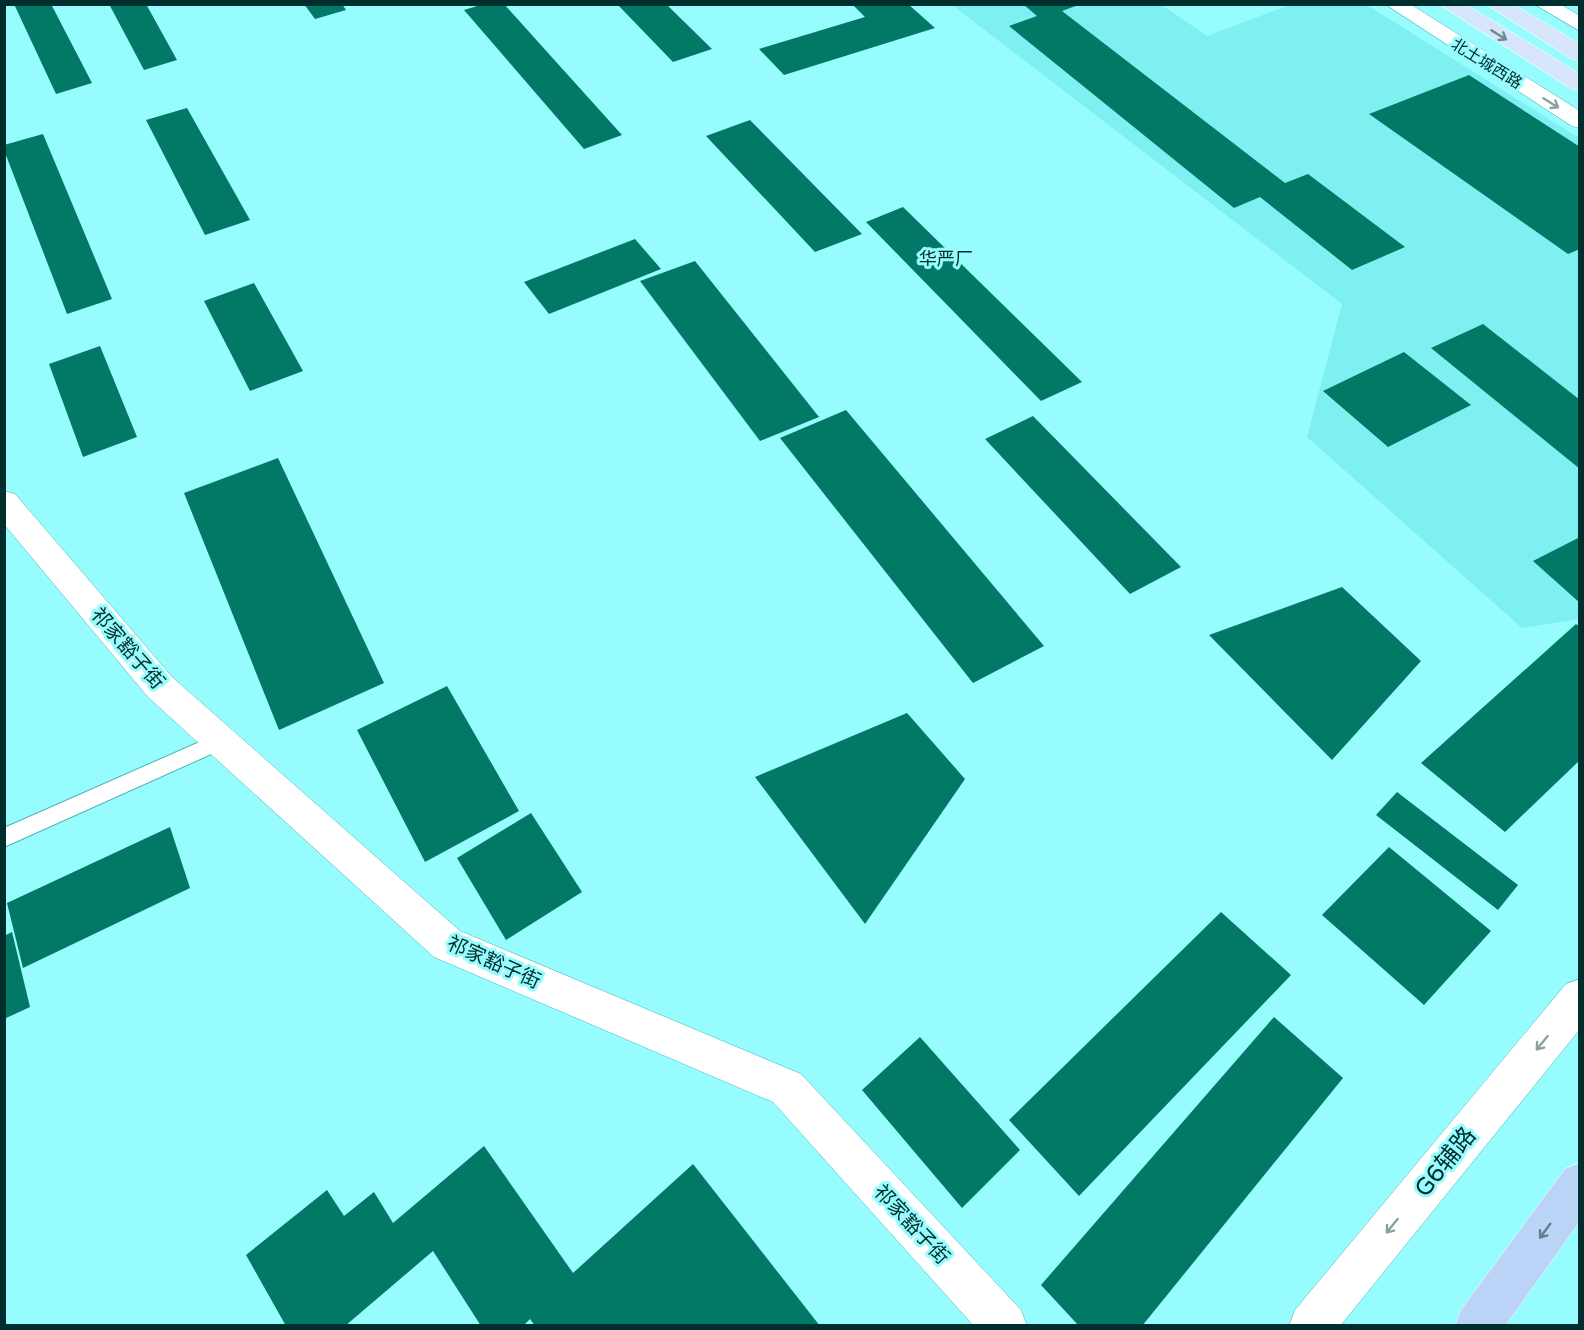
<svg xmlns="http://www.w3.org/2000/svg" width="1584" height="1330" viewBox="0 0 1584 1330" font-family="'Varela Round','Noto Sans SC',sans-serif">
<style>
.built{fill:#7ef0f1}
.building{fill:#027866}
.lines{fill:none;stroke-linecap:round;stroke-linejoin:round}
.lane-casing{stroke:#4cb3b5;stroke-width:2}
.street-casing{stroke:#4cb3b5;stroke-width:1}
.secondary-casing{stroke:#4cb3b5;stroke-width:1}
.primary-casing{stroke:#fff;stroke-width:1}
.highway-casing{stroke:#fff;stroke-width:1}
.lane{fill:#fff;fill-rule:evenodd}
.street{fill:#fff;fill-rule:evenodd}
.secondary{fill:#fff;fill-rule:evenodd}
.primary{fill:#d6e5fa;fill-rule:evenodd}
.highway{fill:#bad3f7;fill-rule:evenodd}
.oneway{stroke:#6b8994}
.oneway2{stroke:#8ca0a1}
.oneway3{stroke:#5d8092}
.labels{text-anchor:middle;stroke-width:6;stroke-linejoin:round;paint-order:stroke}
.far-street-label{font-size:16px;fill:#002d2e;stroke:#97fcfd}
.far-neighbourhood-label{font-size:18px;fill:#002d2e;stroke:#97fcfd}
.street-label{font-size:20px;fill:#002d2e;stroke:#97fcfd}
.near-street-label{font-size:24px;fill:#002d2e;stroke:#97fcfd}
</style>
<rect width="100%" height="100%" fill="#97fcfd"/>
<!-- built -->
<path class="built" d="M952 5H1162L1207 36 1289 5H1367L1579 138V619L1522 628 1307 437 1342 304Z"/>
<!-- building -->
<path class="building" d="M14 4H51L92 83 56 94Z
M109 4H146L177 60 144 70Z
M304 4H342L346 10 315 19Z
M484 4H504L622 135 584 149 464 10Z
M617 4H666L712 49 673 62Z
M852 4H908L935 28 784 75 759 49 865 17Z
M1023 4H1081L1062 11 1285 183 1308 174 1405 247 1352 270 1260 197 1234 208 1009 26 1037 16Z
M1469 75 1580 147V249L1568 254 1369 114Z
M187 108 250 220 205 235 146 120Z
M750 120 862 234 815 252 706 136Z
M43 134 112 299 67 314 4 150V145Z
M903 207 1082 382 1041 401 866 222Z
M635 239 661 269 549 314 524 282Z
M695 261 819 417 760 441 640 281Z
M254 283 303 371 250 391 204 301Z
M1483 324 1580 400V469L1431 348Z
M100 346 137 437 83 457 49 364Z
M1404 352 1471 405 1388 447 1323 391Z
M846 410 1044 646 973 683 780 438Z
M1033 416 1181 567 1130 594 985 439Z
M278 458 384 683 279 730 184 493Z
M1580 537V603L1533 561Z
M1342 587 1421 661 1332 760 1209 635Z
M1576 624 1580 627V760L1505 832 1421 763Z
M447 686 519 811 425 862 357 730Z
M907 713 965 779 865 924 755 777Z
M1397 792 1518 885 1498 910 1376 815Z
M531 813 582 892 506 940 457 858Z
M170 827 190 888 23 968 7 903Z
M1389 847 1491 931 1424 1005 1322 915Z
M1221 912 1291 975 1079 1196 1009 1120Z
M12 932 30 1007 4 1019V936Z
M1274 1017 1343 1078 1142 1326H1079L1041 1285Z
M920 1037 1020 1150 962 1208 862 1090Z
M484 1146 573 1273 693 1164 820 1326H535L530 1319 523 1326H481L433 1251 345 1326H286L246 1255 327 1190 344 1216 374 1192 393 1223Z"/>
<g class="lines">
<!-- lane casing -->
<g class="lane-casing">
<path id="lane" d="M220 733 227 735 229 741 227 747 4 847V828Z"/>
</g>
<!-- street casing -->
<g class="street-casing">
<path id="street" d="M4 491 15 494 172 677 460 931 801 1074 1021 1310 1027 1326H974L773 1102 434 957 148 697 4 524Z"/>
</g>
<!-- secondary casing -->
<g class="secondary-casing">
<path id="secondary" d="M1385 4H1410L1580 111V128L1572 126Z
M1534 4H1560L1580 16V31Z
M1580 979V1029L1340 1326H1289L1295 1310 1566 984Z"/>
</g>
<!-- primary casing -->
<g class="primary-casing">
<path id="primary" d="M1439 4H1465L1580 74V91L1572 89Z
M1486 4H1512L1580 44V60L1572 59Z"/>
</g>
<!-- highway casing -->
<g class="highway-casing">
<path id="highway" d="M1580 1163V1221L1505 1326H1455L1461 1310 1565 1169Z"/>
</g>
<!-- lane -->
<use href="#lane" class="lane"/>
<!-- street -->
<use href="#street" class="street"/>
<!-- secondary -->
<use href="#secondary" class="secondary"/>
<!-- primary -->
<use href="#primary" class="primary"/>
<!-- highway -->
<use href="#highway" class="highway"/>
</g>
<!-- one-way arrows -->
<defs><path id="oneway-shaft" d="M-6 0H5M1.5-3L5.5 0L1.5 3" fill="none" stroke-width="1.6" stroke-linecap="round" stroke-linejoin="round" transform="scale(1.5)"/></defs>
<use class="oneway" href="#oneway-shaft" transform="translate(1499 35) rotate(32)"/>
<g class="oneway2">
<use href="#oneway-shaft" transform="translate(1551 103) rotate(32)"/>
<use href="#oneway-shaft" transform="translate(1542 1043) rotate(129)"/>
<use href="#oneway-shaft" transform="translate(1392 1226) rotate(129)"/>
</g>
<use class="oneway3" href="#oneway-shaft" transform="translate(1545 1231) rotate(126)"/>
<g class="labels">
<!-- far-street labels -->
<g class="far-street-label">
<text transform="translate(1487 63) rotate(32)" y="6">北土城西路</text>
</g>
<!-- far-neighbourhood labels -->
<g class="far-neighbourhood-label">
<text x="946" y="265">华严厂</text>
</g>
<!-- street labels -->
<g class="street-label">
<text transform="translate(128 648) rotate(49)" y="7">祁家豁子街</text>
<text transform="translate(494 962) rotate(24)" y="7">祁家豁子街</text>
<text transform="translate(912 1224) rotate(47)" y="7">祁家豁子街</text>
</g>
<!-- near-street labels -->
<g class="near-street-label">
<text transform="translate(1445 1162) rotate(-51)" y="8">G6辅路</text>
</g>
</g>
<!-- border -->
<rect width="1584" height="1330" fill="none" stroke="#002d2e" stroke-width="12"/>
</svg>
